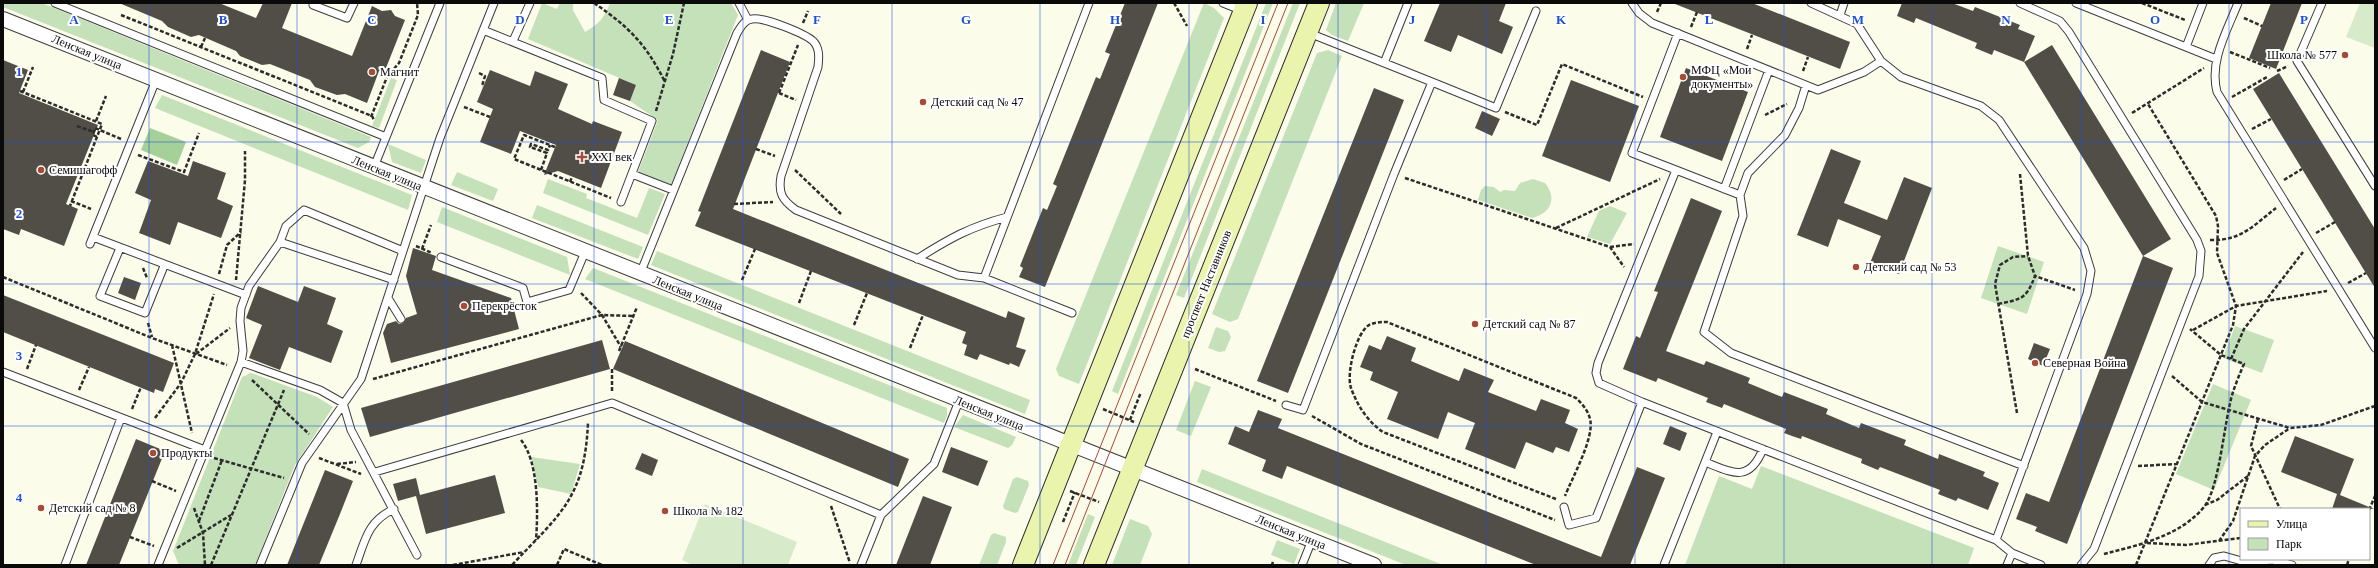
<svg xmlns="http://www.w3.org/2000/svg" width="2378" height="568" viewBox="0 0 2378 568" font-family="'Times New Roman',serif">
<style>
.green{fill:#c4e1b9}
.forest{fill:#a6d09a}
.pitch{fill:#d7eac9}
.building{fill:#514e48}
.lines{fill:none;stroke-linecap:round;stroke-linejoin:round}
.lane-casing{stroke:#3d3d3d;stroke-width:9}
.street-casing{stroke:#3d3d3d;stroke-width:16}
.secondary-casing{stroke:#2c2c2c;stroke-width:22}
.path{stroke:#2c2c2c;stroke-width:2.5;stroke-dasharray:4 2;stroke-linecap:butt}
.lane{stroke:#fff;stroke-width:7}
.street{stroke:#fff;stroke-width:14}
.secondary{stroke:#ebf4ad;stroke-width:20}
.tram{stroke:#a64b36;stroke-width:1}
.grid{fill:none;stroke:#1d4ed8;stroke-width:1;stroke-opacity:0.55}
.poi-dot{fill:#a64b36;stroke:#fff;stroke-width:1.5}
.labels{text-anchor:middle;stroke-width:4;stroke-linejoin:round;paint-order:stroke}
.street-label{font-size:12px;fill:#0a0a0a;stroke:#fff}
.poi-label{font-size:12px;fill:#0a0a0a;stroke:#fff;text-anchor:start}
.grid-label{font-size:13px;text-anchor:middle;font-weight:bold;fill:#1d4ed8;stroke:#fff;stroke-width:4;stroke-linejoin:round;paint-order:stroke}
</style>
<rect width="100%" height="100%" fill="#fbfcea"/>
<!-- green -->
<path class="green" d="M3 3H42L371 137 369 142 358 148 3 7Z
M542 3 557 9 560 3H573V10L585 32C599 24 604 18 610 3H731L738 15 671 185 638 172 658 120 630 101 636 85 528 39Z
M1204 3 1214 8 1224 18 1079 384 1059 376 1056 369Z
M1266 3H1273L1118 394 1112 391Z
M1293 3H1300L1184 298 1176 295Z
M1336 3H1364L1348 41 1332 35 1326 30Z
M1328 50 1342 56 1238 319 1230 322 1212 314 1317 53Z
M391 78 397 80 379 128 372 126Z
M162 95 412 195 408 210 155 108Z
M388 144 426 160 421 173 392 162Z
M457 172 498 189 493 201 451 185Z
M548 179 587 194 586 198 637 218 649 188 665 194 648 235 543 193Z
M1533 179 1545 183C1558 199 1550 214 1532 218L1478 200 1481 190 1485 186 1494 187 1500 192 1504 190 1515 191 1520 183Z
M537 205 643 247 638 259 532 218Z
M1610 206 1627 213 1610 244 1587 237 1599 211Z
M442 207 567 257 570 275 437 222Z
M1998 246 2044 262 2027 314 1981 298Z
M657 251 1030 400 1025 414 651 265Z
M593 268 947 408V416L944 423 585 279Z
M2235 326 2274 340 2262 373 2223 358Z
M1216 327 1228 331 1231 337 1225 351 1219 352 1208 348Z
M251 373 317 397 333 407 295 465 255 565H179L173 551 242 377Z
M1195 381 1211 387 1191 436 1176 430Z
M2213 384 2251 400 2214 490 2176 474Z
M963 415 1016 437 1012 445 1008 448 954 427Z
M531 457 580 464 571 494 538 487Z
M1761 466 1974 548 1968 565H1685L1719 476 1752 489Z
M1202 469 1443 565H1406L1197 482Z
M1017 477 1028 481 1029 485 1018 512 1015 513 1004 509 1003 506 1013 479Z
M1088 514 1095 517 1076 565H1068Z
M1130 519 1148 526 1152 534 1140 565H1112Z
M994 533 1006 537V542L997 565H979L991 535Z
M1277 540 1300 549 1294 564 1271 555Z"/>
<!-- forest -->
<path class="forest" d="M150 128 186 142 177 165 141 150Z"/>
<!-- pitch -->
<path class="pitch" d="M2360 3H2375V48L2346 37Z
M705 504 797 542 788 565H693L682 560Z"/>
<!-- building -->
<path class="building" d="M119 3H219L256 18 263 3H292L282 28 352 56 372 6 382 11 391 10 395 16 405 20 386 68 379 71 367 103 345 94 337 95 315 87 310 80 270 64 262 65 240 56 236 51 199 35 191 37 168 27 162 21Z
M1125 3H1158L1045 287 1019 277 1023 268 1020 266 1043 208 1047 210 1057 186 1053 184 1096 77 1100 79 1110 54 1105 52Z
M1440 3H1506L1499 21 1513 27 1502 54 1458 35 1451 52 1424 41Z
M1752 3 1850 42 1840 69 1675 4Z
M1902 3H1952L1973 11 1975 7 2020 25 2018 29 2035 36 2024 62 1994 50 1992 55 1975 48 1977 43 1916 18 1914 23 1897 16Z
M2271 3H2302L2276 69 2249 58Z
M2052 45 2171 239 2143 256 2024 62Z
M761 50 790 62 733 209 1006 318 1008 311 1025 318 1016 347 1026 350 1019 367 1010 363 1009 365 980 354 977 360 964 355 967 345 962 343 966 332 695 226 701 212 698 211Z
M3 60 28 70 19 93 98 125 66 204 78 209 64 246 21 229 19 235 3 229Z
M1686 68 1748 92 1722 161 1660 137Z
M490 70 530 86 535 71 568 84 558 109 592 124 593 121 622 132 601 188 558 171 544 175 556 145 520 131 511 154 480 142 493 109 477 102Z
M2279 73 2375 229V288L2253 89Z
M619 78 636 85 630 101 613 95Z
M1571 80 1639 106 1610 182 1542 156Z
M1374 88 1404 100 1288 393 1257 381Z
M1482 111 1500 119 1492 136 1475 128Z
M1831 149 1861 161 1844 203 1887 220 1904 177 1932 188 1899 274 1870 263 1881 236 1838 219 1828 247 1797 235Z
M148 161 188 176 193 161 226 173 217 199 233 206 221 238 178 222 170 245 139 233 151 200 135 193Z
M1691 198 1722 211 1666 351 1704 365 1706 361 1750 378 1748 383 1782 397 1784 392 1828 409 1826 414 1859 428 1861 423 1906 440 1904 445 1938 459 1939 454 1985 472 1983 476 1999 483 1988 510 1958 498 1956 501 1938 494 1940 490 1880 467 1878 470 1861 463 1862 459 1802 436 1801 439 1792 436 1784 433 1786 429 1724 404 1722 408 1706 402 1708 398 1658 378 1656 382 1623 369 1636 336 1640 338 1658 292 1654 291Z
M413 248 436 256 432 270 511 298 519 329 391 363 383 333 387 324 396 321 399 324 403 323 406 318 417 314 406 276Z
M2143 256 2173 268 2067 544 2035 531 2037 527 2016 519 2026 493 2049 502Z
M124 277 141 283 135 300 118 293Z
M258 286 298 302 304 286 336 298 327 324 343 331 331 363 289 347 280 370 249 358 262 325 246 318Z
M3 295 174 363 163 392 155 389 154 393 3 332Z
M1387 336 1416 348 1411 361 1437 372 1459 381 1464 368 1494 380 1488 392 1536 411 1541 399 1570 410 1565 423 1578 429 1569 452 1556 447 1553 453 1526 442 1515 469 1465 449 1475 423 1448 412 1438 439 1387 419 1398 392 1370 380 1373 372 1360 367 1369 345 1381 350Z
M602 340 610 369 370 437 361 408Z
M625 341 909 459 898 487 613 369Z
M2034 343 2050 349 2043 366 2028 359Z
M1258 410 1282 419 1278 428 1601 557 1637 467 1665 478 1630 565H1536L1287 466 1282 479 1262 471 1266 460 1228 444 1235 426 1249 432Z
M1670 426 1687 433 1680 451 1663 444Z
M2295 436 2354 459 2340 495 2374 509H2332L2337 494 2281 472Z
M136 439 165 451 119 565H86Z
M951 447 988 461 978 486 942 472Z
M642 453 658 460 652 476 635 469Z
M325 470 353 481 340 514 319 565H287Z
M495 475 505 513 426 534 416 496 398 501 393 484 416 478 420 495Z
M923 496 952 507 930 565H896Z"/>
<g class="lines">
<!-- lane casing -->
<g class="lane-casing">
<path id="lane" d="M55 3 386 137
M314 3 313 5 347 18 354 3
M739 3 748 20
M1223 3 1243 11
M1632 3 1639 13 1652 23 1818 90 1864 72 1881 61
M1811 3 1857 24 1881 61 1901 77 1981 106 1999 120 2084 248 2091 271 2087 294 1996 540 2012 553 2041 565
M2020 3 2060 21 2069 32 2197 240 2201 251 2199 276 2094 549 2081 565
M2076 3 2216 59
M2238 3C2227 31 2209 61 2217 92L2375 348
M2322 3 2297 61 2375 186
M1840 15 1844 3
M483 30 602 78 604 100 652 121 621 202
M513 41 530 3
M2186 47 2203 3
M1384 63 1408 3
M1432 82 1496 108 1536 11
M374 167 440 3
M1676 170 1632 153 1678 33
M632 174 673 190
M1724 189 1769 70
M1740 195 1748 173 1785 135 1799 108 1806 85
M93 237 246 295
M280 242 394 280
M90 244 156 80
M120 248 100 296 145 313 164 266
M441 257 523 288 527 302 569 290 585 252
M917 259C950 238 970 227 1007 217
M640 274 737 33C741 27 744 20 752 19 764 17 804 33 813 41 820 48 819 58 818 67L781 176C778 193 782 200 796 210L958 275 984 278 1072 313
M984 278 1089 3
M388 298 401 319
M241 362 320 390 343 403 351 430 417 555
M3 372 205 450
M1286 405 1303 410 1394 174 1432 82 1309 33
M1705 462C1733 473 1749 483 1763 449
M375 472 612 403 881 515
M1564 507 1569 525 1596 518 1642 402
M1996 540 1642 402 1599 383 1596 373 1598 363 1676 170 1740 195 1743 216 1704 332 1731 353 2024 466
M65 565 121 418
M158 565 241 362 243 351 240 321 241 308 249 286 280 242 286 226 304 210 403 251
M260 565 302 463 361 379 440 138 494 3
M356 565C365 540 368 521 394 509
M861 565 881 515 934 464 959 401
M1302 565 1312 540
M1664 565 1717 432
M2007 565 2012 553
M2209 565 2214 558 2224 556 2245 562 2273 560 2292 565"/>
</g>
<!-- street casing -->
<g class="street-casing">
<path id="street" d="M3 19 1374 565"/>
</g>
<!-- secondary casing -->
<g class="secondary-casing">
<path id="secondary" d="M1023 565 1247 3
M1094 565 1319 3"/>
</g>
<!-- path -->
<path class="path" d="M594 3C629 27 646 44 665 82
M1174 3 1187 26
M2142 3 2185 20
M1657 12 1661 3
M121 15 372 116 374 120
M2244 18 2262 26
M803 23 808 11
M1691 27 1697 12
M201 47 205 38
M1747 49 1752 35
M2230 52 2270 68
M1803 71 1808 57
M2277 71 2288 66
M479 73 485 76 482 86H483
M20 91 102 124 70 206
M23 92 33 67
M779 93 798 45
M779 93 796 100
M2232 97 2267 77
M464 107 490 117
M656 111 673 54 684 3
M1505 112 1537 125 1562 64 1643 97
M2132 113 2204 68
M1765 115 1787 104
M371 117 387 77 399 63 418 15 417 3
M96 121 106 96
M77 126 94 132
M2252 129 2271 119
M97 137 93 135 95 128 121 139
M555 147 524 135 514 159 611 198
M756 149 775 156
M138 155 184 172 199 133
M541 170 547 153 530 147 531 144 548 150 550 145
M795 170 841 214
M2020 174 2028 256 2035 276
M1405 178 1610 247 1624 267
M2284 180 2302 169
M570 182 572 177
M71 201 91 209
M734 204 773 202
M1556 228 1660 179
M2316 233 2335 222
M2210 240C2241 241 2253 226 2276 208
M416 246 432 253
M1610 247 1634 244
M422 249 431 225
M143 268 147 278
M219 274 227 245 241 232
M3 277 152 338 227 365
M236 280 245 180V151
M742 280 755 249
M2348 283 2366 273
M581 293 602 315 621 347
M799 303 811 271
M1998 304C2021 299 2026 300 2035 276L2075 290
M148 323 152 337
M854 325 867 293
M2193 330 2236 306 2327 291
M172 345 192 433
M910 348 923 315
M619 351 637 307
M196 354 230 328
M2231 359 2244 329 2303 252
M27 369 36 345
M612 369V392
M1195 369 1276 401
M2172 376 2202 402 2290 428 2321 425 2375 406
M373 379 602 315 634 316
M252 380 309 434
M79 390 89 367
M132 409 141 387
M1103 409 1134 422
M2017 413 1995 284 2000 265 2013 257 2028 256
M1312 416 1361 444 1555 520
M155 418 181 383 195 354 214 294
M2258 419 2251 446 2280 509
M1130 420 1141 392
M521 440C539 462 538 513 536 540
M214 458 284 478
M319 458 361 474
M337 464 356 462
M2138 466 2177 464
M152 481 176 491
M1070 491 1099 502
M1556 499 1383 432C1368 422 1357 405 1351 388 1346 374 1356 333 1369 325 1375 322 1381 322 1387 322L1576 398C1582 404 1588 410 1590 419 1595 437 1572 478 1565 496
M2205 505 2217 500 2248 476
M831 506 850 563
M194 508 203 533 205 565
M2369 510 2375 496
M199 521 222 460
M1063 522 1075 492
M130 537 154 546
M2219 541 2233 521 2255 456 2265 445 2290 428
M2147 543 2186 545 2241 538
M177 548 231 515
M2104 554C2139 545 2180 536 2204 507 2220 487 2224 420 2233 392 2236 383 2240 373 2244 364L2221 355 2190 329
M211 565 284 390
M453 565 524 552
M512 565C560 514 585 498 588 422
M557 565 564 549 602 565
M1272 565 1273 562
M2136 565 2233 325 2236 306 2217 253 2218 226 2216 216 2148 104
M2347 565 2349 559"/>
<!-- lane -->
<use href="#lane" class="lane"/>
<!-- street -->
<use href="#street" class="street"/>
<!-- secondary -->
<use href="#secondary" class="secondary"/>
<!-- tram -->
<path class="tram" d="M1053 565 1278 3
M1065 565 1288 3"/>
</g>
<!-- grid -->
<path class="grid" d="M149 3V565M297 3V565M446 3V565M594 3V565M743 3V565M892 3V565M1040 3V565M1189 3V565M1338 3V565M1486 3V565M1635 3V565M1784 3V565M1932 3V565M2081 3V565M2229 3V565M3 142H2375M3 284H2375M3 426H2375"/>
<!-- markers -->
<g class="poi-dot">
<circle cx="2345" cy="55" r="4"/>
<circle cx="372" cy="72" r="4"/>
<circle cx="1683" cy="77" r="4"/>
<circle cx="923" cy="102" r="4"/>
<path d="M580 151h4v4h4v4h-4v4h-4v-4h-4v-4h4z"/>
<circle cx="41" cy="170" r="4"/>
<circle cx="1856" cy="267" r="4"/>
<circle cx="464" cy="306" r="4"/>
<circle cx="1475" cy="324" r="4"/>
<circle cx="2035" cy="363" r="4"/>
<circle cx="153" cy="453" r="4"/>
<circle cx="41" cy="508" r="4"/>
<circle cx="665" cy="511" r="4"/>
</g>
<g class="labels">
<!-- street labels -->
<g class="street-label">
<text transform="translate(87 52) rotate(22)" y="4">Ленская улица</text>
<text transform="translate(387 173) rotate(22)" y="4">Ленская улица</text>
<text transform="translate(1206 284) rotate(-68)" y="4">проспект Наставников</text>
<text transform="translate(688 293) rotate(22)" y="4">Ленская улица</text>
<text transform="translate(989 413) rotate(22)" y="4">Ленская улица</text>
<text transform="translate(1291 532) rotate(22)" y="4">Ленская улица</text>
</g>
<!-- poi labels -->
<g class="poi-label">
<text x="2337" y="59" text-anchor="end">Школа № 577</text>
<text x="1691" y="74">МФЦ «Мои<tspan x="1691" dy="14">документы»</tspan></text>
<text x="380" y="76">Магнит</text>
<text x="931" y="106">Детский сад № 47</text>
<text x="591" y="161">XXI век</text>
<text x="49" y="174">Семишагофф</text>
<text x="1864" y="271">Детский сад № 53</text>
<text x="472" y="310">Перекрёсток</text>
<text x="1483" y="328">Детский сад № 87</text>
<text x="2043" y="367">Северная Война</text>
<text x="161" y="457">Продукты</text>
<text x="49" y="512">Детский сад № 8</text>
<text x="673" y="515">Школа № 182</text>
</g>
</g>
<g class="grid-label">
<text x="74" y="24">A</text>
<text x="223" y="24">B</text>
<text x="372" y="24">C</text>
<text x="520" y="24">D</text>
<text x="669" y="24">E</text>
<text x="817" y="24">F</text>
<text x="966" y="24">G</text>
<text x="1115" y="24">H</text>
<text x="1263" y="24">I</text>
<text x="1412" y="24">J</text>
<text x="1561" y="24">K</text>
<text x="1709" y="24">L</text>
<text x="1858" y="24">M</text>
<text x="2006" y="24">N</text>
<text x="2155" y="24">O</text>
<text x="2304" y="24">P</text>
<text x="19" y="76">1</text>
<text x="19" y="218">2</text>
<text x="19" y="360">3</text>
<text x="19" y="502">4</text>
</g>
<!-- border -->
<rect width="2378" height="568" fill="none" stroke="#0a0a0a" stroke-width="8"/>
<!-- legend -->
<rect x="2240" y="508" width="130" height="52" fill="#ffffff" stroke="#9d9d9d"/>
<rect x="2248" y="521" width="20" height="6" fill="#ebf4ad" stroke="#9d9d9d"/>
<text x="2276" y="528" font-size="12" fill="#0a0a0a">Улица</text>
<rect x="2248" y="538" width="20" height="12" fill="#c4e1b9" stroke="#9d9d9d"/>
<text x="2276" y="548" font-size="12" fill="#0a0a0a">Парк</text>
</svg>
